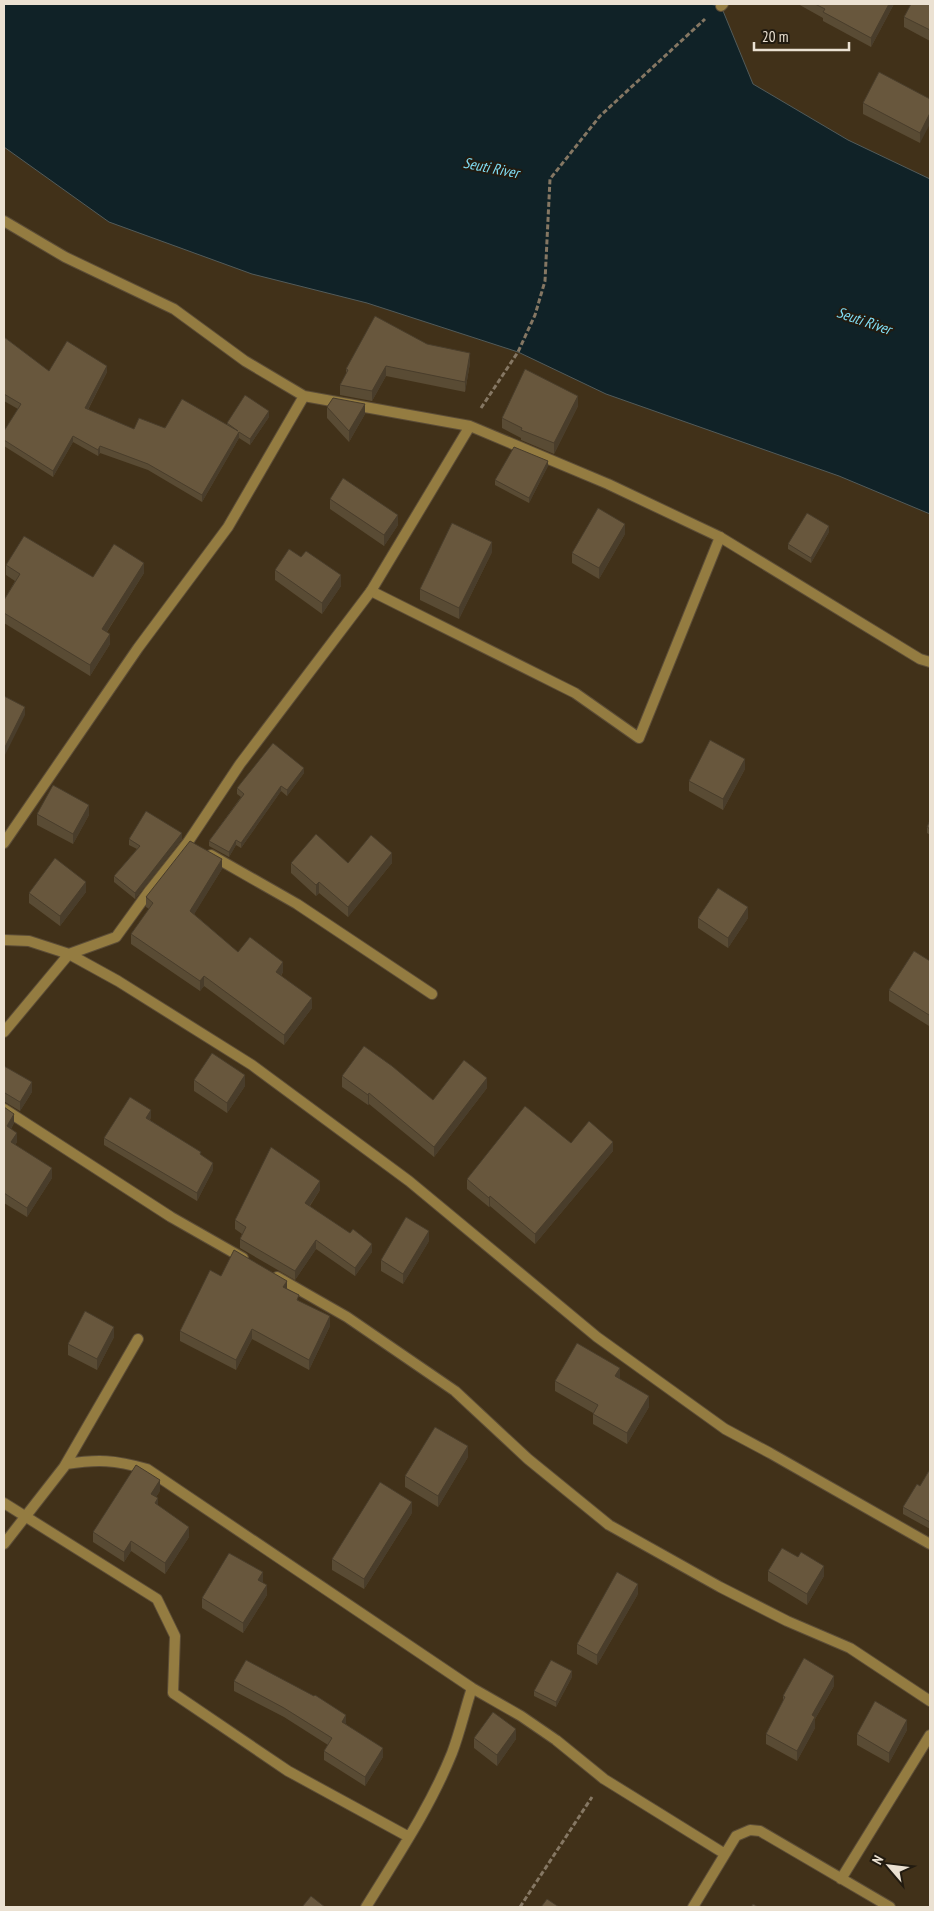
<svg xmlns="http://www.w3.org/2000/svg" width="934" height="1911" viewBox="0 0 934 1911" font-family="'PT Sans Narrow',sans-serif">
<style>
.water{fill:#102227;stroke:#525b5a}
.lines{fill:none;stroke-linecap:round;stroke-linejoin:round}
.service-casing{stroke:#5c4d37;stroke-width:12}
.minor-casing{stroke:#5c4d37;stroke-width:12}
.path{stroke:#857763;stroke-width:3;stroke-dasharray:5 2.5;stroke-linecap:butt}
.service{stroke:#947c41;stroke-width:10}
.minor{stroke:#947c41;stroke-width:10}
.wall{fill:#594b34}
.shaded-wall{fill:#493d2b}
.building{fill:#68573d;stroke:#493d2b}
.labels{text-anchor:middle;stroke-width:4;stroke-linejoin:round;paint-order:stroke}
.water-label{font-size:15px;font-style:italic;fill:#80ddf4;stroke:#221b10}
</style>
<rect width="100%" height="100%" fill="#413119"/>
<!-- water -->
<path class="water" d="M4 4H709L721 6 753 84 848 140 930 179V514L839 476 606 394 518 352 367 303 252 274 109 222 4 147Z"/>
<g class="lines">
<!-- service casing -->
<g class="service-casing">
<path id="service" d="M371 591 575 693 639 738 720 537
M211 855 297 904 432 994"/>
</g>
<!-- minor casing -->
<g class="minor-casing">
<path id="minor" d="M721 6 723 4
M4 221 65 257 174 309 245 361 304 396 470 426 608 484 720 537 920 659 930 662
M4 843 138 648 228 527 304 396
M4 940 29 941 69 954 118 981 252 1065 409 1181 597 1337 725 1429 770 1453 930 1544
M4 1032 69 954 116 937 150 890 188 842 240 764 371 591 470 426
M4 1109 171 1217 243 1258
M277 1277 347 1317 455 1391 528 1459 609 1525 720 1587 787 1621 850 1648 930 1701
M66 1464C99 1459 114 1460 147 1469L472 1688 521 1716 556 1740 604 1779 725 1854
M4 1503 157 1599 175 1636 173 1693 288 1771 409 1837
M4 1544 64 1467 138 1339
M841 1879 930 1735
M366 1907C396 1858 430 1808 452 1753 460 1732 465 1709 472 1688
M693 1907 736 1836 750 1830 760 1831 890 1907"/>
</g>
<!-- path -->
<path class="path" d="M481 408 518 352 535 315 545 281 550 179 600 116 705 19
M929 504H930
M520 1907 592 1797"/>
<!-- service -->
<use href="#service" class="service"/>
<!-- minor -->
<use href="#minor" class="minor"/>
</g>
<!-- wall -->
<path class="wall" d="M798 4H894L871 47 823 21V18Z
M930 4V41L904 27V17Z
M930 99 920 143 863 114V103Z
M4 337 49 371 107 372 88 410 134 429 227 424V423L269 417 250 445 239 438 202 502 148 470 100 453 98 456 73 442 53 477 4 446V431L18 409 4 401Z
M427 344 470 363 465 392 386 376 372 401 340 395V385L346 374V369Z
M578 406 554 454 521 440V438L502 428V418Z
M327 407 365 414 349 442 327 418Z
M548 466 529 503 495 485V480Z
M330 499 398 525 384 546 330 509Z
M829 532 811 563 788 549V544Z
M625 534 599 579 572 563V553Z
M492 552 459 619 420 600V589Z
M6 565 93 577 144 573 107 632 110 644 90 676 4 623V600L15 581 6 575Z
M275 570 341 586 322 614 275 580Z
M745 769 723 810 689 791V781Z
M304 773 287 796 281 791 241 848 236 845 229 857 209 846V841L241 797 237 794V788Z
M37 814 89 815 73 844 37 825Z
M930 820V835L927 833V827Z
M129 839H182L135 899 114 882V876L137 849 129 845Z
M291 863H392L348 917 319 893 316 896 291 873Z
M222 869 194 914 238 952 283 972 281 976 312 1008 284 1045 204 986 200 991 131 944V934L149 909 146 907V897Z
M86 892 60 926 29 903V893Z
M698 918H748L728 948 698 928Z
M930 961 929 1026 889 1001V990Z
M4 1066 32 1092 20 1111 5 1102Z
M342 1076 433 1100 487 1088 434 1157 369 1104 368 1105 342 1087Z
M194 1080 245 1086 227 1113 194 1091Z
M4 1107 14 1123 11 1129 17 1142 15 1145 52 1178 27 1217 4 1203Z
M151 1117 150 1120 201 1155 213 1170 197 1201 104 1145V1138Z
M571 1143 613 1151 535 1244 490 1206 489 1207 467 1189V1179Z
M320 1190 310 1206 372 1252 355 1276 316 1249 295 1280 240 1248V1239L242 1234 235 1229V1220Z
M429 1241 403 1284 381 1271V1260Z
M221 1276 287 1289 299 1301 330 1326 309 1370 252 1339 236 1370 180 1341V1331Z
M114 1337 97 1370 68 1355V1344Z
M620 1378 619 1379 649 1407 627 1444 593 1424V1413L555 1391V1381Z
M468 1457 438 1507 405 1487V1476Z
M930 1469V1529L903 1514V1507L920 1486Z
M160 1491 156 1497 158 1506 189 1537 165 1574 131 1551 124 1562 93 1542V1532Z
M412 1513 364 1589 332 1570V1559Z
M768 1571 824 1576 807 1605 768 1581Z
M638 1594 597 1665 577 1654V1644Z
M267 1595 243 1633 202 1608V1598Z
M572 1677 556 1707 534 1696V1691Z
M234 1681 346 1724 383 1757 365 1786 324 1760V1751L328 1745 284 1717 234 1691Z
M834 1686 815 1719V1728L797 1761 766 1744V1734L783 1702V1696Z
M907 1730 889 1763 857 1745V1734Z
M474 1738 516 1739 497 1766 474 1748Z"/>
<!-- shaded-wall -->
<path class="shaded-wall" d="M889 4H894L871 47V38Z
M930 113V124L920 143V133Z
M470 353V363L465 392V382Z
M107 366V372L85 415V408Z
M386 366V376L372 401V391Z
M578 396V406L554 454V443Z
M365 404V414L349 442V431Z
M269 411V417L250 445V439Z
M239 432V438L202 502V495Z
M73 436V442L53 477V471Z
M100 446V453L98 456V450Z
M548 461V466L529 503V498Z
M398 515V525L384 546V535Z
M625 524V534L599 579V568Z
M829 526V532L811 563V558Z
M492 542V552L459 619V608Z
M144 563V573L102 639V629Z
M341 575V586L322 614V603Z
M110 634V644L90 676V665Z
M25 707V715L4 757V749Z
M745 759V769L723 810V799Z
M304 768V773L287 796V790Z
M281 786V791L241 848V843Z
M89 805V815L73 844V834Z
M182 833V839L135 899V893Z
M236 840V845L229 857V852Z
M392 853V863L348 917V907Z
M222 859V869L190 921V911Z
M86 882V892L60 926V916Z
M319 882V893L316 896V885Z
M748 907V918L728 948V938Z
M283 962V972L276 982V972Z
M204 976V986L200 991V981Z
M312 998V1008L284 1045V1035Z
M930 1014V1024L929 1026V1015Z
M245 1075V1086L227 1113V1103Z
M487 1078V1088L434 1157V1147Z
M32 1082V1092L20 1111V1102Z
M4 1093H5V1102L4 1103Z
M369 1093V1104L368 1105V1095Z
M151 1110V1117L146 1125V1118Z
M14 1114V1123L7 1136V1126Z
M17 1133V1142L11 1152V1142Z
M613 1142V1151L535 1244V1234Z
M213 1163V1170L197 1201V1193Z
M52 1168V1178L27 1217V1208Z
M320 1181V1190L305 1212V1203Z
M490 1196V1206L489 1207V1198Z
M429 1231V1241L403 1284V1274Z
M316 1240V1249L295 1280V1271Z
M372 1244V1252L355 1276V1268Z
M287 1281V1291L283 1287Z
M330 1316V1326L309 1370V1360Z
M114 1327V1337L97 1370V1359Z
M252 1329V1339L236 1370V1360Z
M620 1368V1378L615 1387V1376Z
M649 1396V1407L627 1444V1433Z
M468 1446V1457L438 1507V1496Z
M160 1480V1491L151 1504V1494Z
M158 1498V1509L155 1503Z
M412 1502V1513L364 1589V1579Z
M189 1527V1537L165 1574V1563Z
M131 1541V1551L124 1562V1552Z
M824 1566V1576L807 1605V1594Z
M263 1572V1583L258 1580Z
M638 1584V1594L597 1665V1655Z
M267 1585V1595L243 1633V1623Z
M572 1671V1677L556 1707V1702Z
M834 1676V1686L815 1719V1728L797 1761V1751L812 1715Z
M346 1715V1724L342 1722Z
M907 1720V1730L889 1763V1753Z
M516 1729V1739L497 1766V1755Z
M383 1748V1757L365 1786V1777Z"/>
<!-- building -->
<path class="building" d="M815 4H889L871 38 823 12 825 9Z
M911 4H930V30L904 17Z
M879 72 930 99V113L920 133 863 103Z
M375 316 427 344 470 353 465 382 386 366 372 391 340 385 348 370 346 369Z
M4 337 49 371 67 341 107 366 85 408 134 429 139 418 165 428 182 399 238 431 227 423 245 395 269 411 250 439 239 432 202 495 148 464 100 446 98 450 73 436 53 471 4 440V431L21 404 4 394Z
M525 369 578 396 554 443 521 430 522 428 502 418Z
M333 398 365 404 349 431 327 407Z
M514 447 548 461 529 498 495 480Z
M343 478 398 515 384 535 330 499Z
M598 508 625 524 599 568 572 553Z
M807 513 829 526 811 558 788 544Z
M452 523 492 542 459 608 420 589Z
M24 536 93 577 114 544 144 563 102 629 110 634 90 665 4 613V600L20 574 6 565Z
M289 549 301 557 306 551 341 575 322 603 275 570Z
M4 696 25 707 4 749Z
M710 740 745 759 723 799 689 781Z
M273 743 304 768 287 790 281 786 241 843 236 840 229 852 209 841 244 794 237 788Z
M53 785 89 805 73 834 37 814Z
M146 811 182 833 135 893 114 876 140 846 129 839Z
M930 820V829L927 827Z
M316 834 348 863 371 835 392 853 348 907 319 882 316 885 291 863Z
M190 841 222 859 190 911 238 952 250 937 283 962 276 972 312 998 284 1035 204 976 200 981 131 934 153 903 146 897Z
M55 858 86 882 60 916 29 893Z
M718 888 748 907 728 938 698 918Z
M914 951 930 961V1014L929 1015 889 990Z
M364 1046 392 1066 433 1100 464 1060 487 1078 434 1147 369 1093 368 1095 342 1076Z
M212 1053 245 1075 227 1103 194 1080Z
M4 1066 32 1082 20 1102 5 1093H4Z
M130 1097 151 1110 146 1118 201 1152 200 1154 213 1163 197 1193 104 1138Z
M525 1106 571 1143 589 1121 613 1142 535 1234 490 1196 489 1198 467 1179Z
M4 1107 14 1114 7 1126 17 1133 11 1142 52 1168 27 1208 4 1193Z
M271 1147 320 1181 305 1203 350 1233 353 1229 372 1244 355 1268 316 1240 295 1271 240 1239 246 1227 235 1220Z
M406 1217 429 1231 403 1274 381 1260Z
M234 1250 287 1281 283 1287 299 1295 297 1300 330 1316 309 1360 252 1329 236 1360 180 1331 210 1270 221 1276Z
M85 1311 114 1327 97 1359 68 1344Z
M577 1343 620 1368 615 1376 649 1396 627 1433 593 1414 598 1405 555 1381Z
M435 1427 468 1446 438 1496 405 1476Z
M136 1465 160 1480 151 1494 158 1498 155 1503 189 1527 165 1563 131 1541 124 1552 93 1532Z
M930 1469V1522L903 1507 917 1484 920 1486Z
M380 1482 412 1502 364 1579 332 1559Z
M782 1548 798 1557 801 1552 824 1566 807 1594 768 1571Z
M229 1553 263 1572 258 1580 267 1585 243 1623 202 1598Z
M617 1572 638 1584 597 1655 577 1644Z
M804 1658 834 1676 812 1715 815 1717 797 1751 766 1734 785 1697 783 1696Z
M246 1660 314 1696 315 1695 346 1715 342 1722 383 1748 365 1777 324 1751 332 1738 284 1708 234 1681Z
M551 1660 572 1671 556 1702 534 1691Z
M875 1701 907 1720 889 1753 857 1734Z
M493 1712 516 1729 497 1755 474 1738Z
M311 1896 325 1907H302Z
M547 1899 559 1907H541Z
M753 1904 758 1907H751Z"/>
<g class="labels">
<!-- water labels -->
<g class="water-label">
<text transform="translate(491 168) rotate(11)" y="5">Seuti River</text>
<text transform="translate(864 321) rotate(19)" y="5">Seuti River</text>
</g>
</g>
<!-- border -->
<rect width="934" height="1911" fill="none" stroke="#ebe1d2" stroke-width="10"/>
<!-- north arrow -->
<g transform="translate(889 1866) rotate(298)" stroke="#221b10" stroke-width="4" paint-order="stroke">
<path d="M0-4L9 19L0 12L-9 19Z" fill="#ebe1d2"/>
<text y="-8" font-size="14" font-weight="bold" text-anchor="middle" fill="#ebe1d2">N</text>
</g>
<!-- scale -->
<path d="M754 42v8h95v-8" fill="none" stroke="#ebe1d2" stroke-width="2.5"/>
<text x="762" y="42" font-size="15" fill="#ebe1d2" stroke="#221b10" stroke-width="4" paint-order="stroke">20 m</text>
</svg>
